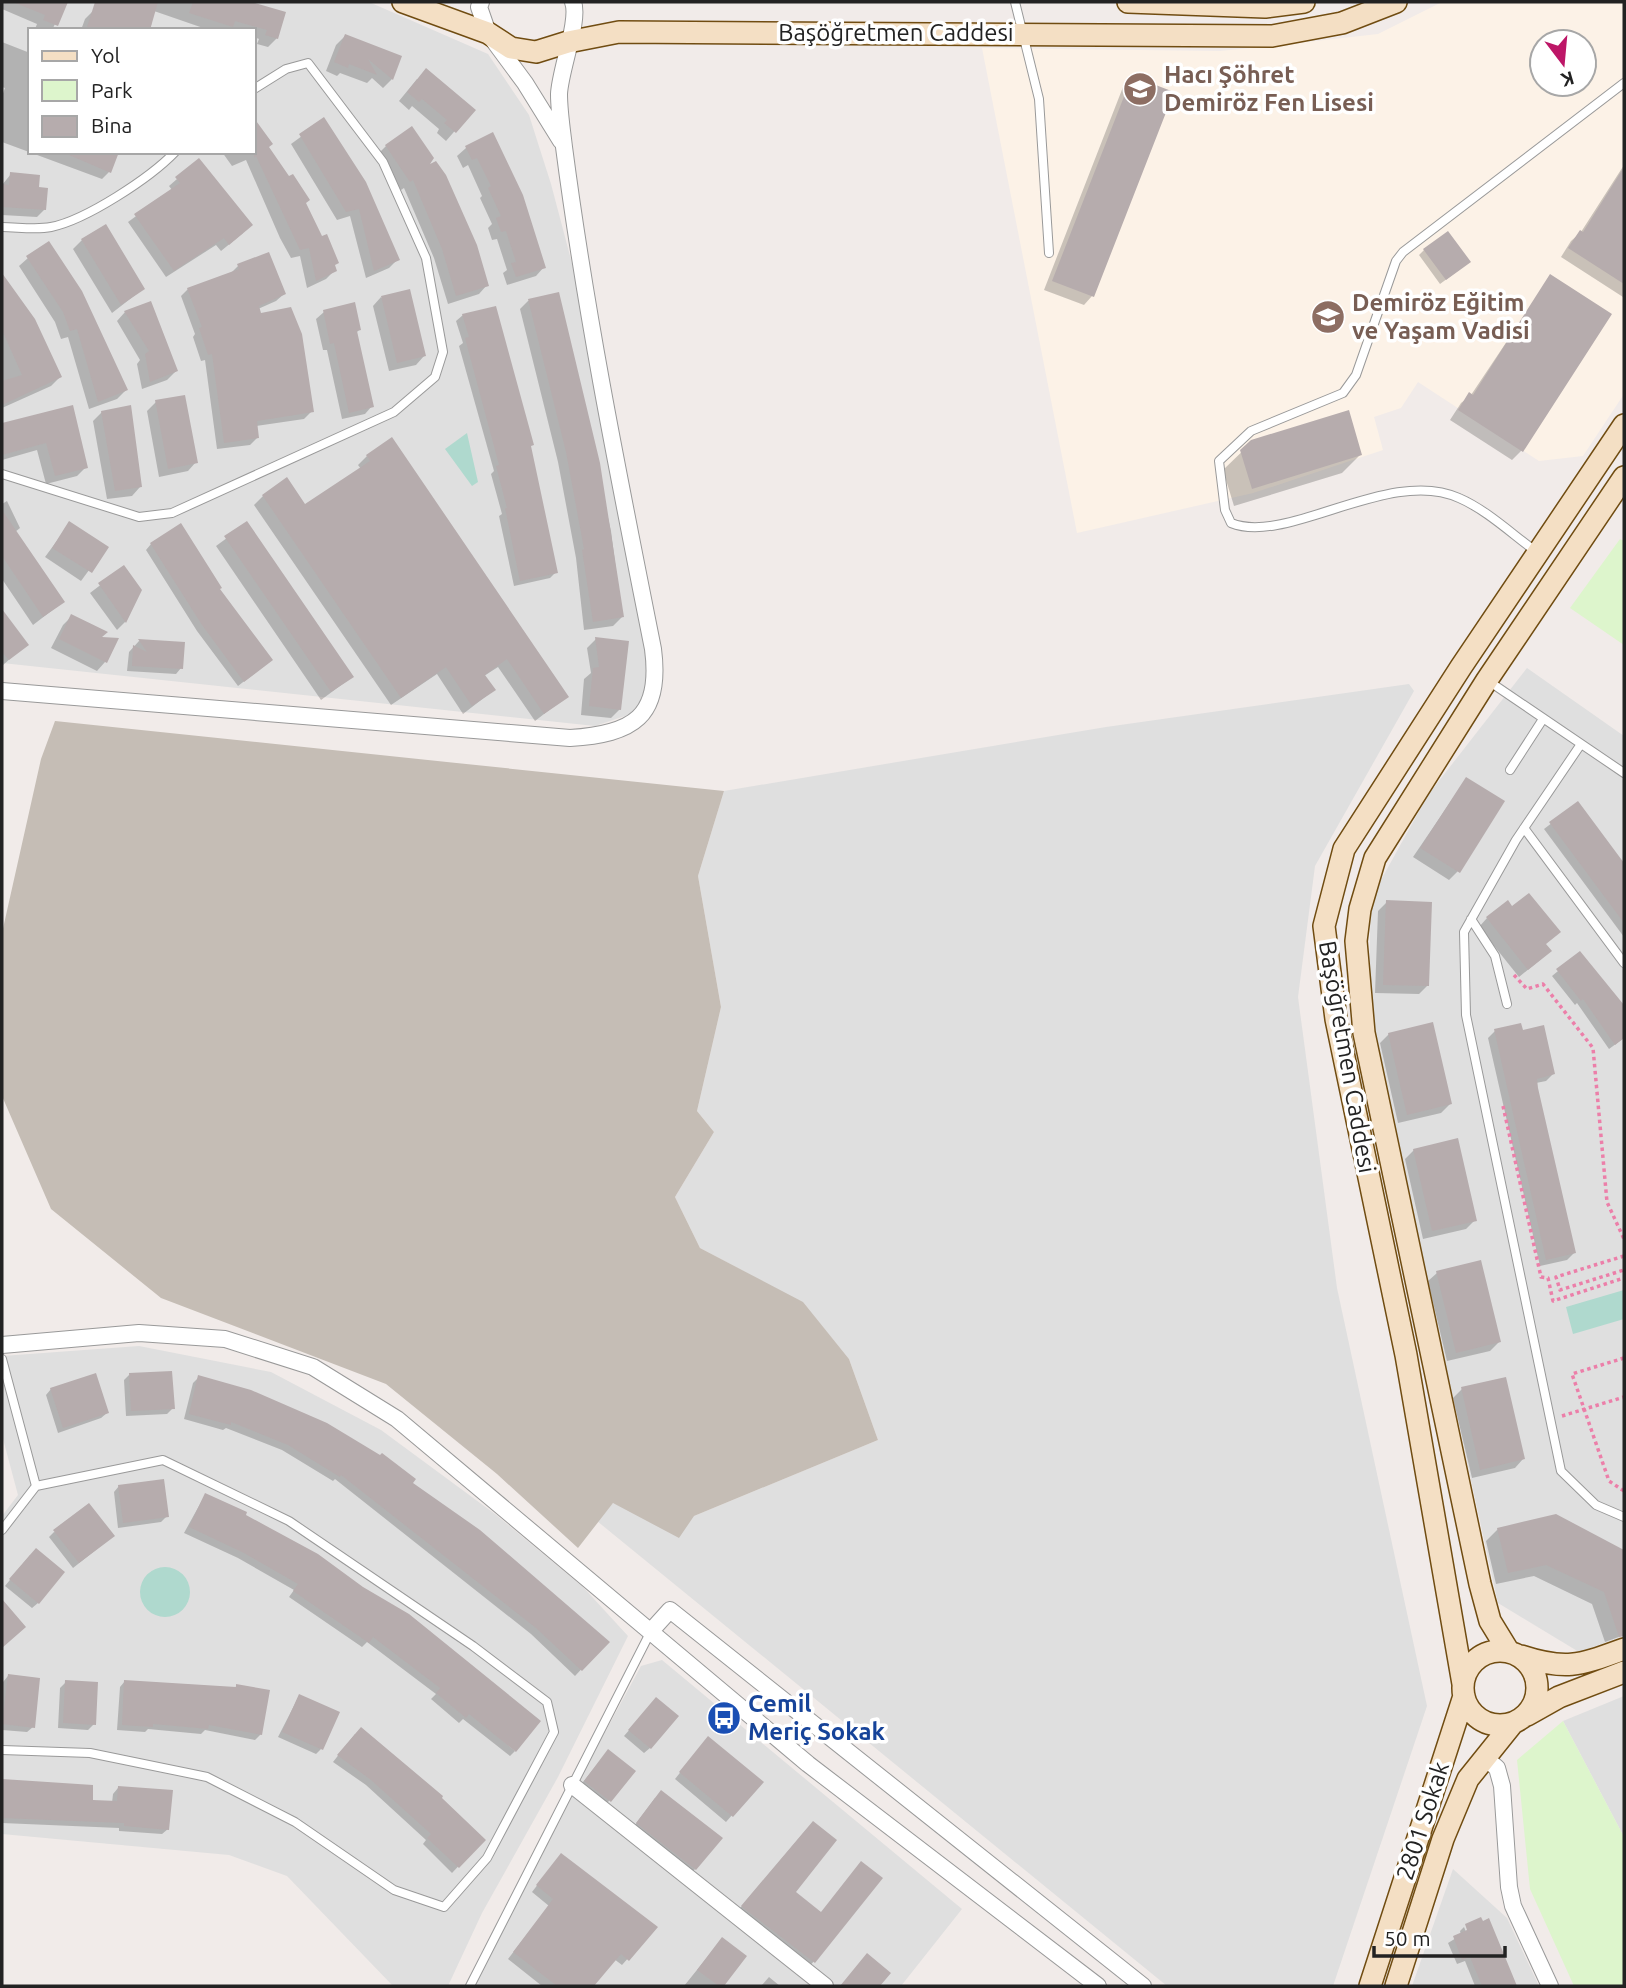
<svg xmlns="http://www.w3.org/2000/svg" width="1626" height="1988" viewBox="0 0 1626 1988" font-family="Ubuntu,sans-serif">
<style>
.residential{fill:#dfdfdf;fill-rule:evenodd}
.education{fill:#fcf2e7;fill-rule:evenodd}
.construction{fill:#c5bdb5}
.park{fill:#ddf5cc}
.water{fill:#afd9ce}
.shadow{fill:#0003}
.building{fill:#b6acad}
.lines{fill:none;stroke-linecap:round;stroke-linejoin:round}
.lane-casing{stroke:#999;stroke-width:10}
.street-casing{stroke:#999;stroke-width:18}
.secondary-casing{stroke:#704c11;stroke-width:24}
.path{stroke:#ec7fa9;stroke-width:3.5;stroke-dasharray:3.5 3.5;stroke-linecap:butt}
.lane{stroke:#fff;stroke-width:8}
.street{stroke:#fff;stroke-width:16}
.secondary{stroke:#f4dfc4;stroke-width:21}
.labels{text-anchor:middle;stroke-width:7;stroke-linejoin:round;paint-order:stroke}
.street-label{font-size:24px;fill:#222;stroke:#fff}
.education-label{font-size:24px;font-weight:bold;fill:#785e54;stroke:#fff;text-anchor:start}
.transit-label{font-size:24px;font-weight:bold;fill:#164399;stroke:#fff;text-anchor:start}
</style>
<rect width="100%" height="100%" fill="#f1ebe9"/>
<!-- residential -->
<path class="residential" d="M2 2H369L488 54 529 115 551 184 588 324 651 679 647 695 631 714 595 726 2 663ZM30 30H254V152H30Z
M1527 668 1624 736V1636L1579 1652 1498 1603 1368 1011 1371 898 1428 795Z
M1409 684 1414 691 1315 866 1298 997 1337 1288 1427 1706 1333 1986H1167L597 1521 613 1503 694 1516 878 1440 849 1359 803 1303 700 1248 675 1197 714 1132 697 1111 721 1007 698 876 724 791 1106 727Z
M139 1346 271 1372 381 1430 495 1514 583 1587 628 1636 558 1777 482 1913 448 1986H393L287 1876 229 1855 2 1834V1516L18 1495 2 1435V1356Z
M662 1660 962 1909 901 1986H467L641 1666Z
M1624 1696V1837L1563 1721Z
M1453 1869 1507 1918 1539 1986H1412Z"/>
<!-- education -->
<path class="education" d="M1442 2H1624V394L1583 456 1539 461 1418 382 1401 408 1374 417 1383 450 1253 493 1077 533 982 48 1220 51 1271 46 1378 34ZM1542 42H1584V84H1542Z"/>
<!-- construction -->
<path class="construction" d="M55 721 724 791 698 876 721 1007 697 1111 714 1132 675 1197 700 1248 803 1302 849 1359 878 1440 694 1516 679 1538 613 1503 578 1548 497 1474 386 1384 161 1298 51 1209 2 1096V933L41 759Z"/>
<!-- park -->
<path class="park" d="M1620 539 1624 541V645L1570 608Z
M1563 1721 1624 1837V1986H1574L1530 1889 1517 1760Z"/>
<!-- water -->
<path class="water" d="M467 433 478 482 472 486 445 449Z
M1624 1290V1319L1573 1334 1566 1307Z
M140 1592a25 25 0 1 1 50 0a25 25 0 1 1-50 0Z"/>
<!-- shadow -->
<path class="shadow" d="M2 2H66L52 30 35 29 37 24 2 9Z
M100 2H241L284 13 277 38 268 47 257 44 259 39 254 37V30H209L154 11 150 30H81L85 19 93 11 97 12Z
M345 36 400 57 392 79 383 88 372 78 367 83 340 73 337 76 326 71 336 45Z
M2 42 30 53V152H117L109 172 102 179 2 142V96L5 88 2 87Z
M1132 78 1092 296 1084 305 1044 290 1123 87Z
M417 79 473 110 446 141 437 133 439 129 412 106 409 110 399 101Z
M324 120 398 259 389 268 366 278 350 216 337 220 291 144Z
M254 121 270 144 267 147 304 204 335 270 326 279 307 288 300 256 291 258 280 238 246 160 232 166 222 152H254Z
M492 135 544 267 536 276 507 285 503 273 507 270 497 239 492 240 488 228 492 224 480 198 482 196 468 165 463 168 457 156 466 148Z
M386 146 423 169 487 285 479 294 448 304 434 258 404 188 401 190 377 155Z
M1624 165V296L1623 297 1561 257 1571 241 1581 232Z
M11 174 37 189 45 209 37 217 2 215V185Z
M177 179 243 233 221 251 216 245 166 277 128 222 172 190 169 186Z
M82 240 143 289 112 313 73 249Z
M1424 250 1463 267 1440 284 1419 255Z
M28 258 126 390 117 399 89 409 68 337 61 339 55 322 19 266Z
M238 266 284 294 276 301 258 309 312 411 304 419 256 426 257 438 250 445 217 449 205 360 201 361 193 337 195 334 181 296 188 289 230 274Z
M2 276 33 320 60 377 51 386 2 408Z
M1550 277 1609 314 1521 451 1512 460 1450 420 1461 403 1471 395Z
M558 294 611 531 622 617 613 626 584 630 576 558 558 462 520 309 528 301Z
M381 297 424 356 416 365 389 371 373 306Z
M125 312 176 371 167 380 142 389 137 364 140 360 117 321Z
M324 312 359 330 355 334 372 406 365 414 342 419 327 350H323L316 319Z
M463 315 529 447 556 572 550 578 514 586 499 516 502 514 491 474 494 471 459 346 463 343 456 321Z
M156 402 196 462 188 471 159 477 147 411Z
M71 407 86 467 77 476 46 484 37 450 2 460V425Z
M102 412 140 487 132 496 107 499 93 421Z
M1252 442 1360 455 1342 473 1234 506 1223 470Z
M367 456 566 697 535 721 498 667 484 676 494 690 463 714 437 674 391 705 254 505 263 496 305 506 361 469 358 465Z
M7 501 20 528 15 532 63 602 33 625 2 579V504Z
M70 523 106 547 81 581 45 557Z
M246 524 352 677 321 700 216 546Z
M151 544 218 589 265 665 238 686 197 631 146 550Z
M124 567 140 590 125 622 117 630 90 593Z
M2 614 22 648 2 666Z
M72 616 100 638 105 662 97 671 51 648 63 625Z
M596 639 620 709 611 718 581 715 584 679 591 673 587 648Z
M139 641 183 644 181 668 176 674 127 671 129 652Z
M1466 779 1458 871 1449 880 1413 857Z
M1578 803 1624 866V937L1544 829Z
M1387 902 1428 985 1419 994 1375 993 1378 911Z
M1487 918 1545 945 1541 959 1519 977 1479 927Z
M1580 953 1624 1011V1038L1609 1049 1577 1003 1575 1005 1552 976Z
M1495 1031 1522 1032 1553 1074 1546 1081 1536 1083 1574 1253 1567 1260 1540 1266 1488 1038Z
M1389 1034 1450 1104 1441 1113 1398 1123 1380 1043Z
M1414 1150 1475 1220 1466 1229 1423 1239 1405 1159Z
M1437 1273 1499 1342 1490 1351 1447 1361 1428 1281Z
M129 1375 173 1408 167 1414 126 1416 124 1380Z
M199 1377 410 1483 607 1642 575 1676 531 1634 335 1479 333 1481 282 1450 226 1428 223 1430 184 1419 193 1383Z
M51 1389 107 1413 101 1418 58 1433 46 1395Z
M1462 1389 1523 1459 1515 1468 1472 1478 1453 1398Z
M119 1486 167 1516 161 1522 118 1528 114 1492Z
M205 1495 244 1516 515 1751 510 1756 463 1719 459 1723 431 1699 436 1694 367 1642 362 1647 289 1597 294 1590 238 1558 184 1533Z
M1556 1516 1624 1552V1635L1605 1642 1592 1604 1534 1576 1496 1584 1486 1541 1498 1529Z
M54 1532 107 1541 73 1568 49 1537Z
M30 1555 38 1603 32 1608 5 1586Z
M8 1676 33 1727 27 1732 2 1730 3 1682Z
M125 1681 234 1689 237 1685 261 1734 255 1740 205 1730 201 1734 148 1729 145 1732 117 1730 120 1687Z
M66 1682 94 1724 88 1730 58 1728 60 1688Z
M299 1696 321 1749 316 1754 278 1737Z
M651 1705 650 1748 644 1753 624 1736Z
M355 1734 439 1799 483 1840 452 1873 423 1844 426 1840 366 1785 333 1762Z
M703 1744 761 1782 726 1822 675 1779Z
M603 1757 633 1771 604 1807 579 1787Z
M2 1781 91 1787V1802L112 1803 113 1794 118 1788 168 1829 162 1834 119 1831V1828L2 1823Z
M655 1798 695 1869 690 1875 632 1829Z
M806 1830 793 1893 814 1961 808 1968 736 1913Z
M556 1861 655 1928 622 1965 614 1959 591 1986H542L508 1959 549 1906 532 1892Z
M1488 1920 1515 1986H1475L1465 1961 1457 1964 1448 1943 1461 1935 1460 1931 1464 1927 1469 1939Z
M717 1945 744 1956 720 1986H684Z
M769 1977 780 1986H761Z"/>
<!-- building -->
<path class="building" d="M13 2H68L58 26 43 20 45 15Z
M95 2H158L150 30H86Z
M193 2H251L286 12 278 39 265 35 267 30 235 21 233 27 189 13Z
M345 34 402 56 393 80 368 59 377 75 349 64 348 68 334 62Z
M426 68 476 110 456 133 444 123 447 120 422 99 419 102 407 92Z
M1132 76 1174 92 1094 297 1052 281Z
M324 117 366 182 400 260 374 271 359 209 346 212 299 134Z
M254 118 273 144 269 147 289 176 293 174 310 200 306 203 322 236 327 234 339 263 335 265 337 271 316 281 309 248 300 250 256 156 254 158Z
M412 126 434 158 430 164 436 161 446 175 477 245 489 286 456 296 442 249 413 180 410 182 385 145Z
M493 132 523 195 546 268 516 277 511 263 516 262 506 231 501 232 496 218 501 216 488 188 491 186 477 158 472 160 465 146Z
M62 152H119L111 173Z
M199 158 253 225 229 245 224 238 174 271 134 214 180 183 175 177Z
M1624 167V284L1568 248 1580 230 1583 232Z
M10 172 40 175 39 187 48 188 46 210 2 207V184L9 185Z
M106 224 145 289 121 305 81 239Z
M1448 231 1471 262 1446 280 1423 249Z
M49 241 82 291 128 390 98 402 77 329 70 331 63 312 26 256Z
M269 252 286 294 259 306 261 313 291 307 302 334 314 412 257 421 259 438 224 443 212 354 208 355 199 328 202 327 187 288 239 269 237 264Z
M2 273 35 319 62 377 2 405V381L22 375 2 330Z
M1550 274 1612 314 1523 452 1458 410 1469 392 1473 395Z
M410 289 426 356 397 363 381 296Z
M559 292 600 463 624 617 593 622 582 550 584 549 566 452 528 299Z
M151 301 178 371 150 382 145 354 149 351 124 311Z
M355 302 361 330 357 331 374 407 349 413 334 343 330 344 323 310Z
M496 306 534 445 531 446 558 573 520 581 505 508H507L496 466 499 465 465 338 469 337 462 314Z
M185 395 198 463 168 469 155 400Z
M73 405 88 468 55 476 46 443 2 455V423Z
M131 405 142 487 115 491 101 411Z
M1349 410 1362 455 1252 489 1240 450 1251 440Z
M392 437 569 697 544 714 507 659 485 675 496 690 472 706 446 667 401 698 262 495 287 477 305 504 370 461 366 455Z
M2 510 65 602 43 617 2 556Z
M69 521 109 547 92 573 52 548Z
M247 521 354 677 331 692 224 536Z
M181 523 222 588 220 589 273 660 244 682 202 625 150 543Z
M124 565 142 590 126 623 98 583Z
M2 609 29 645 9 660 2 652Z
M71 614 108 632 102 637 119 638 107 663 59 639Z
M595 637 629 641 621 710 589 706 593 668 599 667Z
M138 639 185 642 183 669 132 666 133 645 147 652Z
M1466 777 1505 801 1460 873 1420 848Z
M1578 801 1624 863V923L1549 822Z
M1529 893 1561 932 1546 944 1552 951 1528 970 1486 917 1508 900 1512 906Z
M1386 900 1432 902 1429 986 1383 985Z
M1580 951 1624 1005V1038L1615 1045 1583 999 1581 1001 1556 969Z
M1433 1022 1452 1104 1407 1115 1388 1033Z
M1521 1023 1523 1030 1544 1025 1555 1074 1537 1079 1538 1088 1576 1253 1546 1260 1494 1029Z
M1458 1138 1477 1221 1432 1231 1413 1149Z
M1481 1260 1501 1342 1456 1353 1436 1271Z
M172 1371 175 1409 131 1411 129 1373Z
M96 1373 109 1413 63 1428 50 1388Z
M198 1375 251 1390 327 1423 380 1455 382 1453 416 1479 413 1483 480 1530 610 1642 582 1671 536 1628 341 1475 340 1477 288 1445 231 1422V1425L189 1414Z
M1506 1377 1525 1459 1480 1470 1461 1387Z
M164 1479 169 1517 123 1523 118 1485Z
M205 1493 247 1512 246 1515 318 1554 363 1587 409 1614 541 1721 516 1752 469 1714 466 1718 436 1693 440 1688 373 1637 369 1643 293 1591 298 1584 244 1553 189 1527Z
M89 1503 115 1536 79 1563 53 1530Z
M1556 1514 1624 1550V1636L1619 1637 1604 1592 1546 1565 1508 1573 1497 1528Z
M36 1548 65 1572 39 1604 9 1579Z
M2 1599 26 1627 2 1648Z
M8 1674 40 1678 35 1728 2 1724Z
M65 1680 98 1682 96 1725 63 1723Z
M124 1680 236 1687V1684L270 1690 262 1735 209 1725 208 1729 153 1724V1727L122 1725Z
M299 1694 340 1712 323 1750 282 1732Z
M656 1697 679 1716 651 1749 628 1730Z
M361 1727 443 1796 442 1798 486 1840 459 1868 427 1838 431 1834 371 1780 337 1755Z
M708 1736 764 1782 733 1817 679 1772Z
M608 1749 636 1771 611 1802 584 1781Z
M2 1779 93 1785V1800L117 1801 118 1786 173 1790 169 1830 124 1826V1823L2 1818Z
M661 1790 723 1838 696 1870 636 1823Z
M813 1821 837 1840 796 1892 821 1912 861 1861 883 1878 815 1963 741 1906Z
M561 1853 658 1927 629 1961 621 1954 594 1986H557L513 1952 553 1899 536 1885Z
M1481 1917 1483 1921 1489 1918 1517 1986H1482L1470 1957 1462 1960 1453 1936 1467 1930 1465 1924Z
M722 1937 747 1956 724 1986H719L697 1970Z
M867 1953 891 1973 880 1986H840Z"/>
<g class="lines">
<!-- lane casing -->
<g class="lane-casing">
<path id="lane" d="M1015 2 1039 99 1049 253
M2 227C17 227 36 230 51 227 86 220 150 178 175 152
M2 474 139 517 172 513 394 412 435 377 443 352 426 258 383 162 308 63 286 69 254 89
M1538 553C1513 535 1487 510 1459 498 1390 466 1287 546 1231 523L1225 510 1219 461 1251 431 1343 393 1356 375 1396 261 1403 252 1624 83
M1487 680 1624 773
M1581 744 1516 840 1464 932 1466 1015 1561 1471 1596 1505 1624 1517
M1510 770 1543 719
M1524 828 1624 963
M1471 919 1495 956 1507 1004
M2 1359 36 1486 163 1460 289 1521 473 1646 547 1702 554 1732 487 1858 444 1907 394 1890 295 1822 207 1777 90 1753 2 1750
M2 1530 36 1486
M470 1986 651 1631"/>
</g>
<!-- street casing -->
<g class="street-casing">
<path id="street" d="M481 2 479 7 488 33 525 83 561 141
M2 691 570 738C633 734 662 717 653 649 620 483 586 316 564 147 562 130 559 111 559 94 560 70 580 20 573 2
M2 1345 139 1333 225 1339 313 1367 397 1419 808 1764 1098 1986
M651 1631 670 1610 1143 1986
M1485 1758 1497 1768 1502 1786 1509 1887 1513 1906 1550 1986
M572 1785 825 1986"/>
</g>
<!-- secondary casing -->
<g class="secondary-casing">
<path id="secondary" d="M403 2 488 33 511 48 536 52 568 42 619 32 1272 36 1342 23 1396 2
M1128 2 1265 7 1304 2
M1463 1688a37 37 0 1 1 74 0a37 37 0 1 1-74 0Z
M1509 1652 1490 1621 1480 1584 1364 1033 1356 941 1360 909 1375 858 1487 680 1624 477
M1521 1656C1567 1671 1580 1665 1624 1649
M1463 1684 1406 1355 1336 1019 1324 926 1344 849 1461 667 1624 425
M1527 1715 1559 1697 1624 1672
M1370 1986 1464 1696
M1396 1986 1443 1839 1468 1779 1513 1723"/>
</g>
<!-- path -->
<path class="path" d="M1514 975 1527 989 1543 984 1593 1048 1607 1202 1624 1239
M1503 1106 1541 1277 1548 1278 1553 1301 1624 1278
M1624 1256 1556 1277 1560 1290 1624 1270
M1624 1358 1572 1374 1609 1481 1624 1491
M1562 1416 1624 1397"/>
<!-- lane -->
<use href="#lane" class="lane"/>
<!-- street -->
<use href="#street" class="street"/>
<!-- secondary -->
<use href="#secondary" class="secondary"/>
</g>
<!-- icons -->
<defs>
<g id="school-disc" transform="scale(1.75)"><circle r="9.5" fill="#8d6e63" stroke="#fff"/><path d="M0-5L7-2L0 1L-7-2ZM-4 1L0 2.5L4 1V4Q0 6-4 4Z" fill="#fff"/></g>
<g id="bus-disc" transform="scale(1.75)"><circle r="9.5" fill="#1a4fb4" stroke="#fff"/><path d="M-5-6H5V4H4V6H2V4H-2V6H-4V4H-5ZM-3.5-4V0h7V-4ZM-3.5 1.2v1.5H-2V1.2ZM2 1.2v1.5H3.5V1.2Z" fill="#fff"/></g>
</defs>
<g fill-rule="evenodd">
<use href="#school-disc" x="1140" y="89"/>
<use href="#school-disc" x="1328" y="317"/>
<use href="#bus-disc" x="724" y="1718"/>
</g>
<g class="labels">
<!-- street labels -->
<g class="street-label">
<text x="896" y="41">Başöğretmen Caddesi</text>
<text transform="translate(1347 1057) rotate(80)" y="8">Başöğretmen Caddesi</text>
<text transform="translate(1423 1821) rotate(-72)" y="8">2801 Sokak</text>
</g>
<!-- education labels -->
<g class="education-label">
<text x="1164" y="83">Hacı Şöhret<tspan x="1164" dy="28">Demiröz Fen Lisesi</tspan></text>
<text x="1352" y="311">Demiröz Eğitim<tspan x="1352" dy="28">ve Yaşam Vadisi</tspan></text>
</g>
<!-- transit labels -->
<g class="transit-label">
<text x="748" y="1712">Cemil<tspan x="748" dy="28">Meriç Sokak</tspan></text>
</g>
</g>
<!-- border -->
<rect width="1626" height="1988" fill="none" stroke="#222222" stroke-width="7"/>
<!-- legend -->
<rect x="28" y="28" width="228" height="126" fill="#ffffff" stroke="#a7a7a7" stroke-width="2"/>
<rect x="42" y="51" width="35" height="10" fill="#f4dfc4" stroke="#a7a7a7" stroke-width="2"/>
<text x="91" y="63" font-size="21" fill="#222222">Yol</text>
<rect x="42" y="80" width="35" height="21" fill="#ddf5cc" stroke="#a7a7a7" stroke-width="2"/>
<text x="91" y="98" font-size="21" fill="#222222">Park</text>
<rect x="42" y="116" width="35" height="21" fill="#b6acad" stroke="#a7a7a7" stroke-width="2"/>
<text x="91" y="133" font-size="21" fill="#222222">Bina</text>
<!-- north arrow -->
<g transform="translate(1563 63) rotate(164)"><circle r="33" fill="#ffffff" stroke="#a7a7a7" stroke-width="2"/>
<path d="M0-5L12 26L0 18L-12 26Z" fill="#bd1667"/>
<text y="-10" font-size="19" font-weight="bold" text-anchor="middle" fill="#222222">K</text>
</g>
<!-- scale -->
<path d="M1374 1946v10h131v-10" fill="none" stroke="#222222" stroke-width="3.5"/>
<text x="1384" y="1946" font-size="21" fill="#222222" stroke="#ffffff" stroke-width="5" paint-order="stroke">50 m</text>
</svg>
